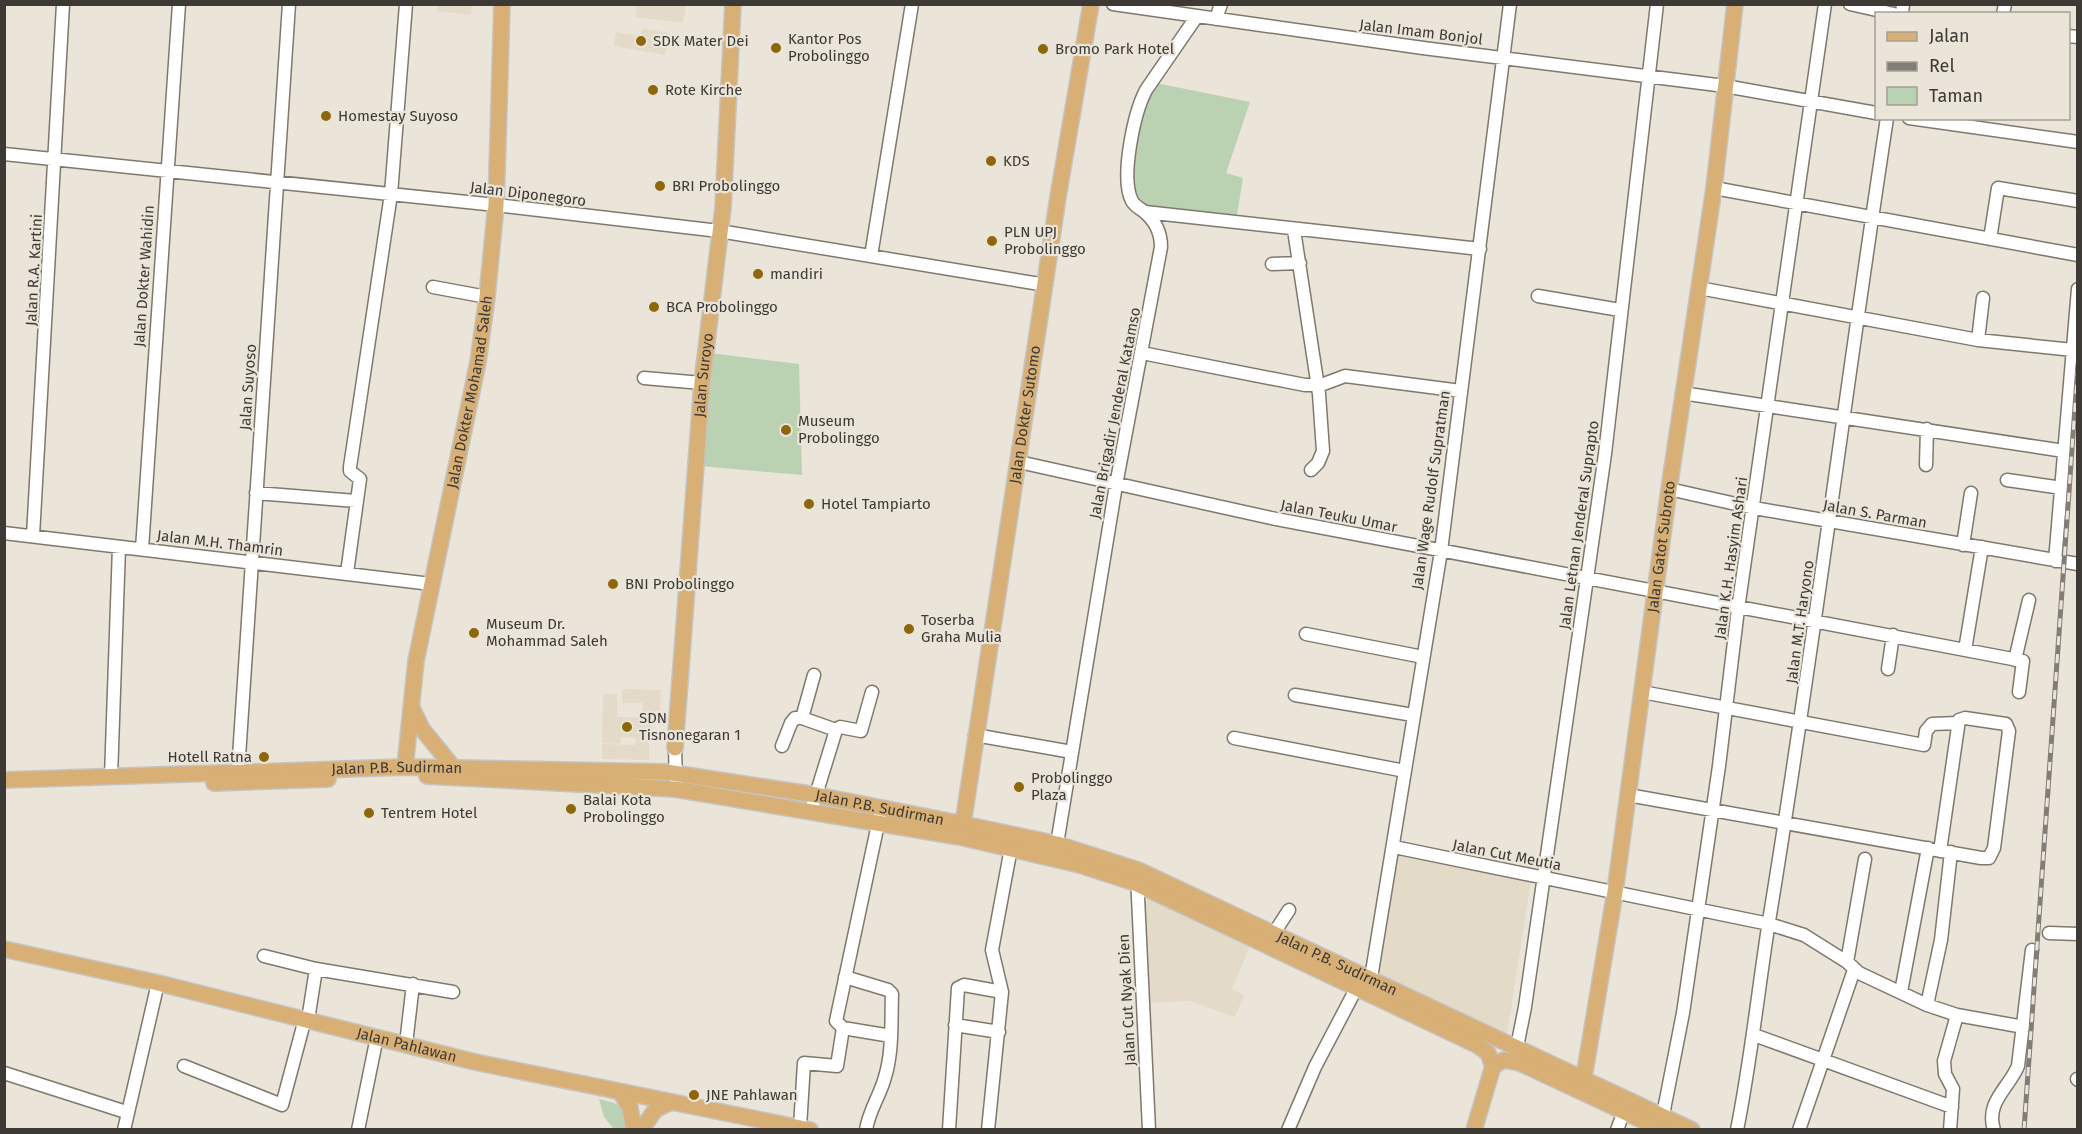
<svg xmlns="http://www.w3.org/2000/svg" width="2082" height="1134" viewBox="0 0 2082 1134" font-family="'Fira Sans',sans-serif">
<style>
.built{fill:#e4dac8}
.green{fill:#bad2b1}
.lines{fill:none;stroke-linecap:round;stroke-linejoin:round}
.minor-casing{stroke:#7e786e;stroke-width:15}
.major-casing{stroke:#c5c4c3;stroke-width:18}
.minor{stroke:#fff;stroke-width:12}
.major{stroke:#d8af75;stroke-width:15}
.rail-casing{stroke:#827e77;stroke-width:5}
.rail{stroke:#eae4d9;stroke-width:3;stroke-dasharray:9;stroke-linecap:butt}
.poi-dot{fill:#8e670c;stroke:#eae4d9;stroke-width:2}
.labels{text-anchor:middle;stroke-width:4.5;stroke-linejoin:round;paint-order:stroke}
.street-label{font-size:15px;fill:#3d3a36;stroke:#eae4d9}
.poi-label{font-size:15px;fill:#3d3a36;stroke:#eae4d9;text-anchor:start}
</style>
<rect width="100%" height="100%" fill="#eae4d9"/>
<!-- built -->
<path class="built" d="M438 5H472L471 15 437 11Z
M637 5H686L683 23 635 17Z
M642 29 669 33 665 55 614 46 616 32 640 36Z
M622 689 661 690 660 715H642L643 703H622Z
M603 694H617V717L652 718 651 738H641L649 739V760L602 759V744L635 745 636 738 621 737 620 744 602 743Z
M1399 855 1531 881 1507 1035 1377 975Z
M1152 897 1251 944 1232 989 1244 995 1235 1017 1190 1001 1147 1003 1139 905Z"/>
<!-- green -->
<path class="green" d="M1151 82 1250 102 1226 173 1243 178 1236 221 1134 204 1132 142Z
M710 353 799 364 802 475 700 466Z
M599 1099C623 1105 624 1105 631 1129H614L604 1117Z"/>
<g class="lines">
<!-- minor casing -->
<g class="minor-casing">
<path id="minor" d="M1113 4 1423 48 1725 86 1876 113
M1850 4 1894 14
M1902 14 1903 4
M2003 14 2005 4
M1216 19 1221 4
M2068 36 2078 37
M1909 118 2078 142
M4 154 496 205 719 231 1046 285
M1714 188 2078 255
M1145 212 1480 249
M1294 230 1319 394 1323 451 1318 463 1311 470
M1990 239 1998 188 2078 201
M871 256 912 4
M1272 264 1300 263
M433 287 487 297
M1699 288 1978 340 2073 350
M1538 296 1620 310
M1978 340 1983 298
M1142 353 1305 385H1321L1345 376 1461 391
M644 378 702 383
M1682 393 2064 451
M1019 462 1271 518 2023 661 2019 692
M1926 465 1927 429
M2007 480 2062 488
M1669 489 1754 508 2078 564
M256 493 356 501
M4 533 431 584
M33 536 63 4
M1963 545 1971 493
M142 549 179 4
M2055 561 2078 289
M347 573 360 479 350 471V467L391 194 406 4
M1306 634 1423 657
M1965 650 1982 547
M2015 660 2029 600
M1888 669 1893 635
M1642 692 1924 745 1926 731 1932 724 1958 723
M1295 695 1413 715
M802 718 814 675
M975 735 1072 752
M1234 738 1405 771
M782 746 791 723 795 718H802L836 730
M675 748 676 782
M238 772 289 4
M111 777 119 547
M1628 795 1981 858H1989L1994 848 2009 731 2006 724 1965 718 1959 720 1940 851
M881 810 836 1021 843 1028 891 1036
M811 811 836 730 840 727 861 731 872 692
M1057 844 1116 485 1161 247C1161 232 1154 219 1142 210 1139 208 1134 205 1132 201 1120 178 1134 113 1146 90L1197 16
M1394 847 1769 924 1804 935 1847 962 1859 973 1927 1005 1957 1015 2024 1027
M1137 876 1149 1130
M1274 933 1289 910
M2049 933 2078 934
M264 956 316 969 453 992
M1847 962 1865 859
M845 977 888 990 892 994C891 1021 893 1051 885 1077 880 1096 869 1110 866 1130
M1371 978 1441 551 1510 4
M1901 992 1928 848
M1927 1005 1941 940 1951 852
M308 1020 316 969
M955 1025 999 1032
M1754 1035 1952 1107
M406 1044 413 984
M1517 1047 1525 1007 1605 454 1657 4
M184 1066 282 1105 305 1019
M4 1073 126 1112
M2077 1079 2078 1080
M1661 1125 1683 1013 1719 766 1738 609 1825 4
M800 1127 804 1063 837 1066 843 1028
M124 1130 158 983
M358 1130 377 1037
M949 1130 958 988 964 985 1002 992
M988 1130 1002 992 992 950 1011 848
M1288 1130 1315 1067 1357 987
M1617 1130 1624 1111
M1737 1130C1751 1060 1758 991 1769 921 1813 654 1846 386 1887 118
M1799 1130 1854 970
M1950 1130 1953 1089 1945 1074 1944 1061 1957 1015
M1994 1130C1985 1102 2009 1088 2018 1066L2032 950"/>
</g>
<!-- major casing -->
<g class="major-casing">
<g id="major">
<path d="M412 708 422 729 453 767"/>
<path id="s1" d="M675 748 702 383 723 208 733 4"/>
<path id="s2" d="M405 767 416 661 478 362 487 297 496 205 502 4"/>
<path d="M427 776 675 789 960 837 1080 865 1135 883 1477 1045 1488 1053 1493 1066"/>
<path id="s3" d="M4 780 405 767 666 772 816 795 963 824 1057 844 1138 870 1692 1130"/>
<path d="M214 783 328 779"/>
<path id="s4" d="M963 824 1058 197 1091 4"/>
<path id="s5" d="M4 949 158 983 475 1062 810 1130"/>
<path d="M1493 1066 1504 1060 1520 1063 1663 1130"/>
<path id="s6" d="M1584 1077 1615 892 1669 489 1714 188 1735 4"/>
<path d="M621 1093 630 1108 634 1130"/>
<path d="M641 1130 656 1109 671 1102"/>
<path d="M1474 1130 1493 1066"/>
</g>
</g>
<!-- minor -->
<use href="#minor" class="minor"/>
<!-- major -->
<use href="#major" class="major"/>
<!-- rail casing -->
<g class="rail-casing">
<path id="rail" d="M2024 1130 2078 364"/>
</g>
<!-- rail -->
<use href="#rail" class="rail"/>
</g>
<!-- markers -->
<g class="poi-dot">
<circle cx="641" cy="41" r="6"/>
<circle cx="776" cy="48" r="6"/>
<circle cx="1043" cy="49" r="6"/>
<circle cx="653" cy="90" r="6"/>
<circle cx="326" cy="116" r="6"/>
<circle cx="991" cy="161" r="6"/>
<circle cx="660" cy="186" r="6"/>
<circle cx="992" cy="241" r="6"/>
<circle cx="758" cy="274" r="6"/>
<circle cx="654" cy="307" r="6"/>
<circle cx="786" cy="430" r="6"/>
<circle cx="809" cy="504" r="6"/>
<circle cx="613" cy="584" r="6"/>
<circle cx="909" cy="629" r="6"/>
<circle cx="474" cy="633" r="6"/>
<circle cx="627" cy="727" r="6"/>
<circle cx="264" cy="757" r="6"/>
<circle cx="1019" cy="787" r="6"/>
<circle cx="571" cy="809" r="6"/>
<circle cx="369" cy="813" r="6"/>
<circle cx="694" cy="1095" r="6"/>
</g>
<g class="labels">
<!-- street labels -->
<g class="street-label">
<text transform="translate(1421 32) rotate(7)" y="5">Jalan Imam Bonjol</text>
<text transform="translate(528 194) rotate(7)" y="5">Jalan Diponegoro</text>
<text transform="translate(34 270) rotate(-87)" y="5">Jalan R.A. Kartini</text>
<text transform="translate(144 276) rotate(-86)" y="5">Jalan Dokter Wahidin</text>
<text dy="5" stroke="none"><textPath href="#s1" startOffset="374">Jalan Suroyo</textPath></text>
<text transform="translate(248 387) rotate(-86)" y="5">Jalan Suyoso</text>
<text dy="5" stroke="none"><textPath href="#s2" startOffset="381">Jalan Dokter Mohamad Saleh</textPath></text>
<text transform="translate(1115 413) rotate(-79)" y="5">Jalan Brigadir Jenderal Katamso</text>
<text dy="5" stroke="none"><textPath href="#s4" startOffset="414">Jalan Dokter Sutomo</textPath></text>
<text transform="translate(1431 490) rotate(-82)" y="5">Jalan Wage Rudolf Supratman</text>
<text transform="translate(1875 514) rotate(10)" y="5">Jalan S. Parman</text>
<text transform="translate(1339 516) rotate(11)" y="5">Jalan Teuku Umar</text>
<text transform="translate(1579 525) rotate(-82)" y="5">Jalan Letnan Jenderal Suprapto</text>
<text transform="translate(220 543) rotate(7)" y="5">Jalan M.H. Thamrin</text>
<text dy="5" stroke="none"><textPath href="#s6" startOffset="536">Jalan Gatot Subroto</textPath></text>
<text transform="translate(1731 558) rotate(-82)" y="5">Jalan K.H. Hasyim Ashari</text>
<text transform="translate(1800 622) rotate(-82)" y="5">Jalan M.T. Haryono</text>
<text dy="5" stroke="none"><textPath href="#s3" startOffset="393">Jalan P.B. Sudirman</textPath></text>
<text dy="5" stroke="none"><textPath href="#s3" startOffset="879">Jalan P.B. Sudirman</textPath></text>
<text transform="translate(1507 855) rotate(11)" y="5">Jalan Cut Meutia</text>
<text dy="5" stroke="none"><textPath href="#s3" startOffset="1365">Jalan P.B. Sudirman</textPath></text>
<text transform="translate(1127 1000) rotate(-93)" y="5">Jalan Cut Nyak Dien</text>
<text dy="5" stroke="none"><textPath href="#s5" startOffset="414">Jalan Pahlawan</textPath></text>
</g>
<!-- poi labels -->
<g class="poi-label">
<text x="788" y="44">Kantor Pos<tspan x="788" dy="17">Probolinggo</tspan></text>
<text x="653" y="46">SDK Mater Dei</text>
<text x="1055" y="54">Bromo Park Hotel</text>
<text x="665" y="95">Rote Kirche</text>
<text x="338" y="121">Homestay Suyoso</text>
<text x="1003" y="166">KDS</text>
<text x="672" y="191">BRI Probolinggo</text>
<text x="1004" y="237">PLN UPJ<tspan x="1004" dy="17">Probolinggo</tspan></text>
<text x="770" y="279">mandiri</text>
<text x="666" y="312">BCA Probolinggo</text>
<text x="798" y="426">Museum<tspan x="798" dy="17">Probolinggo</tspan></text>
<text x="821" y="509">Hotel Tampiarto</text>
<text x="625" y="589">BNI Probolinggo</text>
<text x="921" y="625">Toserba<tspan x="921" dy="17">Graha Mulia</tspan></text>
<text x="486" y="629">Museum Dr.<tspan x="486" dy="17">Mohammad Saleh</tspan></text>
<text x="639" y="723">SDN<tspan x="639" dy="17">Tisnonegaran 1</tspan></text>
<text x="252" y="762" text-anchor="end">Hotell Ratna</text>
<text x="1031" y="783">Probolinggo<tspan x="1031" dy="17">Plaza</tspan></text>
<text x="583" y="805">Balai Kota<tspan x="583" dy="17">Probolinggo</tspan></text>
<text x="381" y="818">Tentrem Hotel</text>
<text x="706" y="1100">JNE Pahlawan</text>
</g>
</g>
<!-- border -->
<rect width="2082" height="1134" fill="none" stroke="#3d3a36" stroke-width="12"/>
<!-- legend -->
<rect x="1875" y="12" width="195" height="108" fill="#eae4d9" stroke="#a5a098" stroke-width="1.5"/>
<rect x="1887" y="32" width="30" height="9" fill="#d8af75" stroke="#a5a098" stroke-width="1.5"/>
<text x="1929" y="42" font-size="18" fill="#3d3a36">Jalan</text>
<rect x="1887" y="62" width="30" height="9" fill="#827e77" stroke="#a5a098" stroke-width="1.5"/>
<text x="1929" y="72" font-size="18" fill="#3d3a36">Rel</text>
<rect x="1887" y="87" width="30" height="18" fill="#bad2b1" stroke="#a5a098" stroke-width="1.5"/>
<text x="1929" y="102" font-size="18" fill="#3d3a36">Taman</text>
</svg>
